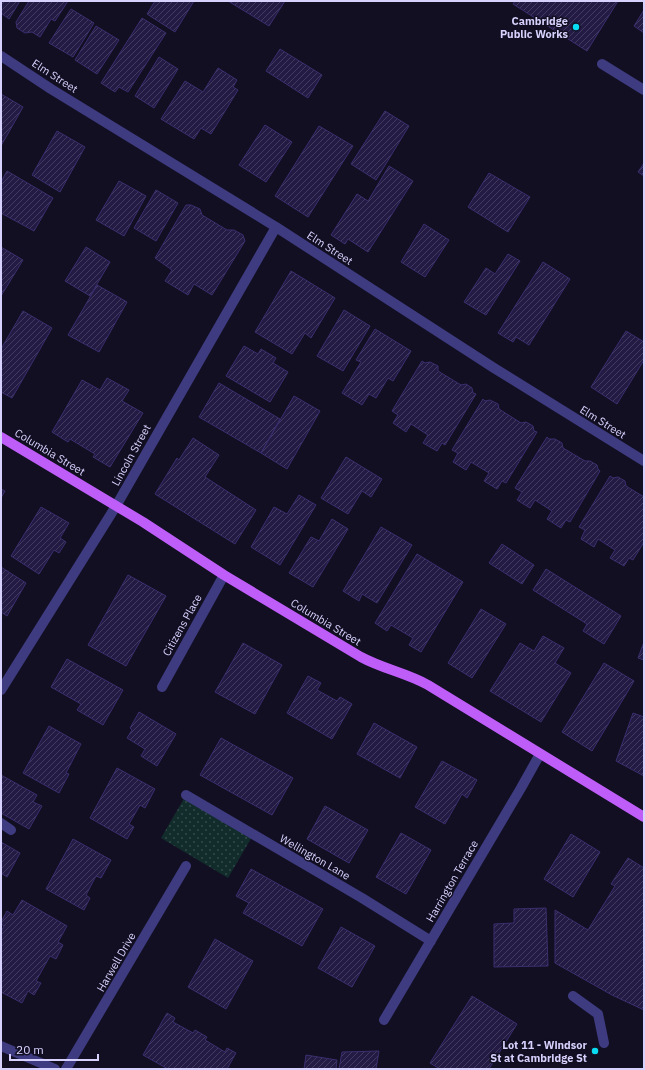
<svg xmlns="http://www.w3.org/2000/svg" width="645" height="1070" viewBox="0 0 645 1070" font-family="'IBM Plex Sans',sans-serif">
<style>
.park{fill:url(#park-dots)}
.building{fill:url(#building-hatch);stroke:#3b2e6e}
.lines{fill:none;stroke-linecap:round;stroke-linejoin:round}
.minor{stroke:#3e3b80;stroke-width:10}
.major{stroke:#bf5df9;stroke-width:10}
.poi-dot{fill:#09dbf2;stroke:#120f23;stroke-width:1.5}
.labels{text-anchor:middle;stroke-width:3;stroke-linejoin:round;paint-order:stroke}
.poi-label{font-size:11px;font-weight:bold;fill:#d7d2fd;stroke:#120f23;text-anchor:end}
.street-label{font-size:11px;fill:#d7d2fd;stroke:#120f23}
</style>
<defs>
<pattern id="park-dots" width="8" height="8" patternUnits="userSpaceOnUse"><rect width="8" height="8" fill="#122c2b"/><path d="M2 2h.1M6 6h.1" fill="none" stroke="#344a4b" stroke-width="1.8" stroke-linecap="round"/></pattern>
<pattern id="building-hatch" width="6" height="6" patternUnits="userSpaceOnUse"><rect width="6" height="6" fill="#231b43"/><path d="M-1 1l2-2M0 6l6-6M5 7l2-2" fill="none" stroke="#423b5f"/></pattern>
</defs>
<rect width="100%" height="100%" fill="#120f23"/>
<!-- park -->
<path class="park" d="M186 795 253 835 228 878 161 838Z"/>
<!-- building -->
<path class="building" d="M1 1H20L9 19 1 13Z
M29 1H68L55 21 51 19 40 37 32 32 25 33 17 28 16 22Z
M155 1H194L175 32 147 14Z
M228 1H285L269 26Z
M515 1H618L587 51 513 4Z
M71 9 94 23 73 57 49 43Z
M644 10V33L634 26Z
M142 18 166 33 128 92 119 87 115 92 101 83Z
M96 26 119 40 97 74 75 60Z
M280 49 322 75 308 98 266 71Z
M159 57 178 69 154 108 135 96Z
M218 68 237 80 233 87 238 90 211 134 201 128 194 139 161 119 185 81 203 92Z
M1 94 23 107 1 146Z
M385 111 409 126 376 180 351 164Z
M265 125 292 142 266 182 239 165Z
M319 126 353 146 308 217 275 196Z
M57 131 85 147 60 192 32 175Z
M644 163V176L638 172Z
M389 166 413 181 368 252 348 239 345 244 331 235 357 194 368 201Z
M7 171 53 198 34 231 1 213V182Z
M489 173 530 197 508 232 468 207Z
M119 181 146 196 124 236 96 220Z
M156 190 178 203 156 241 134 228Z
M186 205H191L200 209 202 215 227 230H234L243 235 245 241 212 295 194 284 188 295 165 281 172 270 155 258Z
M424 224 449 240 425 277 401 262Z
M1 247 23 260 1 296Z
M86 247 110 262 90 296 65 281Z
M508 254 520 261 486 315 464 302 486 268 495 274Z
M543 262 570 279 529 345 516 337 513 342 498 333Z
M291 271 335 298 311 338 305 333 292 354 255 332Z
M97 285 127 302 99 352 68 335Z
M344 310 370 326 343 371 317 356Z
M23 311 52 328 12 398 1 392V349Z
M375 329 411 351 393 381 388 378 376 398 369 394 362 405 342 393 361 362 356 360Z
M626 331 644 342V360L617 404 591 387Z
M244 346 258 354 261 349 276 358 273 363 288 372 270 402 226 376Z
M422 361 425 363 430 362 438 366V371L461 385 466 384 472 388 473 393 476 394 445 445 442 443 437 451 423 443 428 435 411 424 406 432 393 423 398 415 392 411Z
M107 378 129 390 122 401 143 413 110 467 93 457 95 454 70 439 68 442 52 432 82 380 100 390Z
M219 383 280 419 261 453 199 417Z
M294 396 320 411 287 469 261 453Z
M483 399 485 401 490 400 498 404 499 409 521 423 526 422 533 426 534 431 537 432 506 483 502 481 497 489 484 481 489 473 471 462 466 470 453 462 458 453 452 450Z
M547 437 549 439H555L562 443 563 448 585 461H590L597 465 598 469 600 471 570 522 566 520 561 528 547 519 552 511 535 500 530 508 517 500 522 492 515 488Z
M193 438 219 455 205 477 256 510 235 544 155 494 177 458 179 460Z
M346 457 382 479 371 497 362 491 348 514 321 498Z
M610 476 613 478 618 477 625 481 626 486 644 497V542L633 560 629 558 624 566 610 558 615 550 598 539 594 547 581 539 585 530 579 527Z
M1 489 5 491 1 498Z
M299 495 316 505 280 565 251 547 274 507 287 514Z
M41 507 69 523 60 538 66 542 59 553 54 550 39 574 11 556Z
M332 519 348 529 313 587 289 573 311 537 319 541Z
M381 527 412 545 377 603 362 594 359 601 343 591Z
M502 544 534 565 522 584 489 563Z
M417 554 463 582 421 652 409 645 413 638 391 625 387 631 375 623Z
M1 567 26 583 7 616 1 612Z
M546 569 621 616 604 644 583 631 587 624 533 590Z
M128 575 166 596 126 666 88 645Z
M481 609 506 624 472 678 448 663Z
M543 636 564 648 555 663 571 673 541 722 490 691 520 643 534 651Z
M644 642V660L638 658Z
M243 643 282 665 255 714 215 692Z
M67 659 123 690 103 725 77 710 81 704 51 687Z
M604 663 634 681 592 751 562 732Z
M308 676 321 683 317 690 337 701 340 697 352 704 332 739 287 713Z
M139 712 176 734 157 766 141 756 145 749 127 738 132 730 130 728Z
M633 713 644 717V776L616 761Z
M374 723 417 747 400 778 357 754Z
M49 726 81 744 66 773 69 774 59 793 23 773Z
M221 738 293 778 272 815 200 775Z
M442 761 477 780 467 798 462 794 445 824 415 807Z
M117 768 155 789 145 808 140 805 129 824 134 827 127 839 90 818Z
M1 775 37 795 33 802 42 806 29 829 1 813Z
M325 806 368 830 349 863 307 839Z
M401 833 431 850 406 894 376 877Z
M571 834 600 852 573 897 544 879Z
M73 839 111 860 101 878 96 876 86 895 90 898 84 910 46 889Z
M1 842 20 853 7 877 1 873Z
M628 858 644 868V1010L612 995 555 963V910L588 930 615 886 611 884Z
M251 869 323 909 302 946 243 913 249 903 236 896Z
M22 900 67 926 58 942 63 945 56 959 50 956 36 981 41 983 34 995 28 991 22 1003 1 992V932L4 926 1 924V922L7 911 13 915Z
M546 908 548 966 494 967V924L514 923V909Z
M341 927 375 946 352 987 318 968Z
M215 939 253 961 226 1009 188 987Z
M472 996 517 1024 489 1069H440L430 1063Z
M167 1013 175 1018 173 1022 193 1033 195 1030 207 1037 205 1040 225 1052 227 1048 236 1053 227 1069H168L143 1055Z
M379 1051 376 1069H339L342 1052Z
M306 1055 337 1060 336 1069H304Z"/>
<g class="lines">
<!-- minor -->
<path class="minor" d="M1 56 51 89 276 227 494 368 644 461
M602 64 644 90
M162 687 224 575
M1 690 116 506 276 227
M186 795 362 898 431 941
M1 823 11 830
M573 996 598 1014 604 1043
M384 1020 521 788 540 754
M1 1046 55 1069
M66 1069 186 866"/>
<!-- major -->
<path class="major" d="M1 437 143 522 224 575 361 657C383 669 407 673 428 685L644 817"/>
</g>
<!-- markers -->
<g class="poi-dot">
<circle cx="576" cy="27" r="4"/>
<circle cx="595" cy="1051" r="4"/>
</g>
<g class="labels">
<!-- poi labels -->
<g class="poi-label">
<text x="568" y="25">Cambridge<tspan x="568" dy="13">Public Works</tspan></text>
<text x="587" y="1049">Lot 11 - Windsor<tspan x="587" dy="13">St at Cambridge St</tspan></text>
</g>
<!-- street labels -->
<g class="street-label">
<text transform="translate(55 76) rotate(33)" y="4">Elm Street</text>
<text transform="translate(330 248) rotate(33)" y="4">Elm Street</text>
<text transform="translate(603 422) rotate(32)" y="4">Elm Street</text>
<text transform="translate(50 452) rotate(31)" y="4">Columbia Street</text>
<text transform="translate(131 455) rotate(-61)" y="4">Lincoln Street</text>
<text transform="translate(326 622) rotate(31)" y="4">Columbia Street</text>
<text transform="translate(182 625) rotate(-61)" y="4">Citizens Place</text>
<text transform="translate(315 857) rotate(30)" y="4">Wellington Lane</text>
<text transform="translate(452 881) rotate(-60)" y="4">Harrington Terrace</text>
<text transform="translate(116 962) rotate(-60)" y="4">Harwell Drive</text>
</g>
</g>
<!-- border -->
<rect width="645" height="1070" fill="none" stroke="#d7d2fd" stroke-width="4"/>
<!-- scale -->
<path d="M10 1054v6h88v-6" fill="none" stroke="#d7d2fd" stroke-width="2"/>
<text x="16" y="1054" font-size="12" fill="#d7d2fd" stroke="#120f23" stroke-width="3" paint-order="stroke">20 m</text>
</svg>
